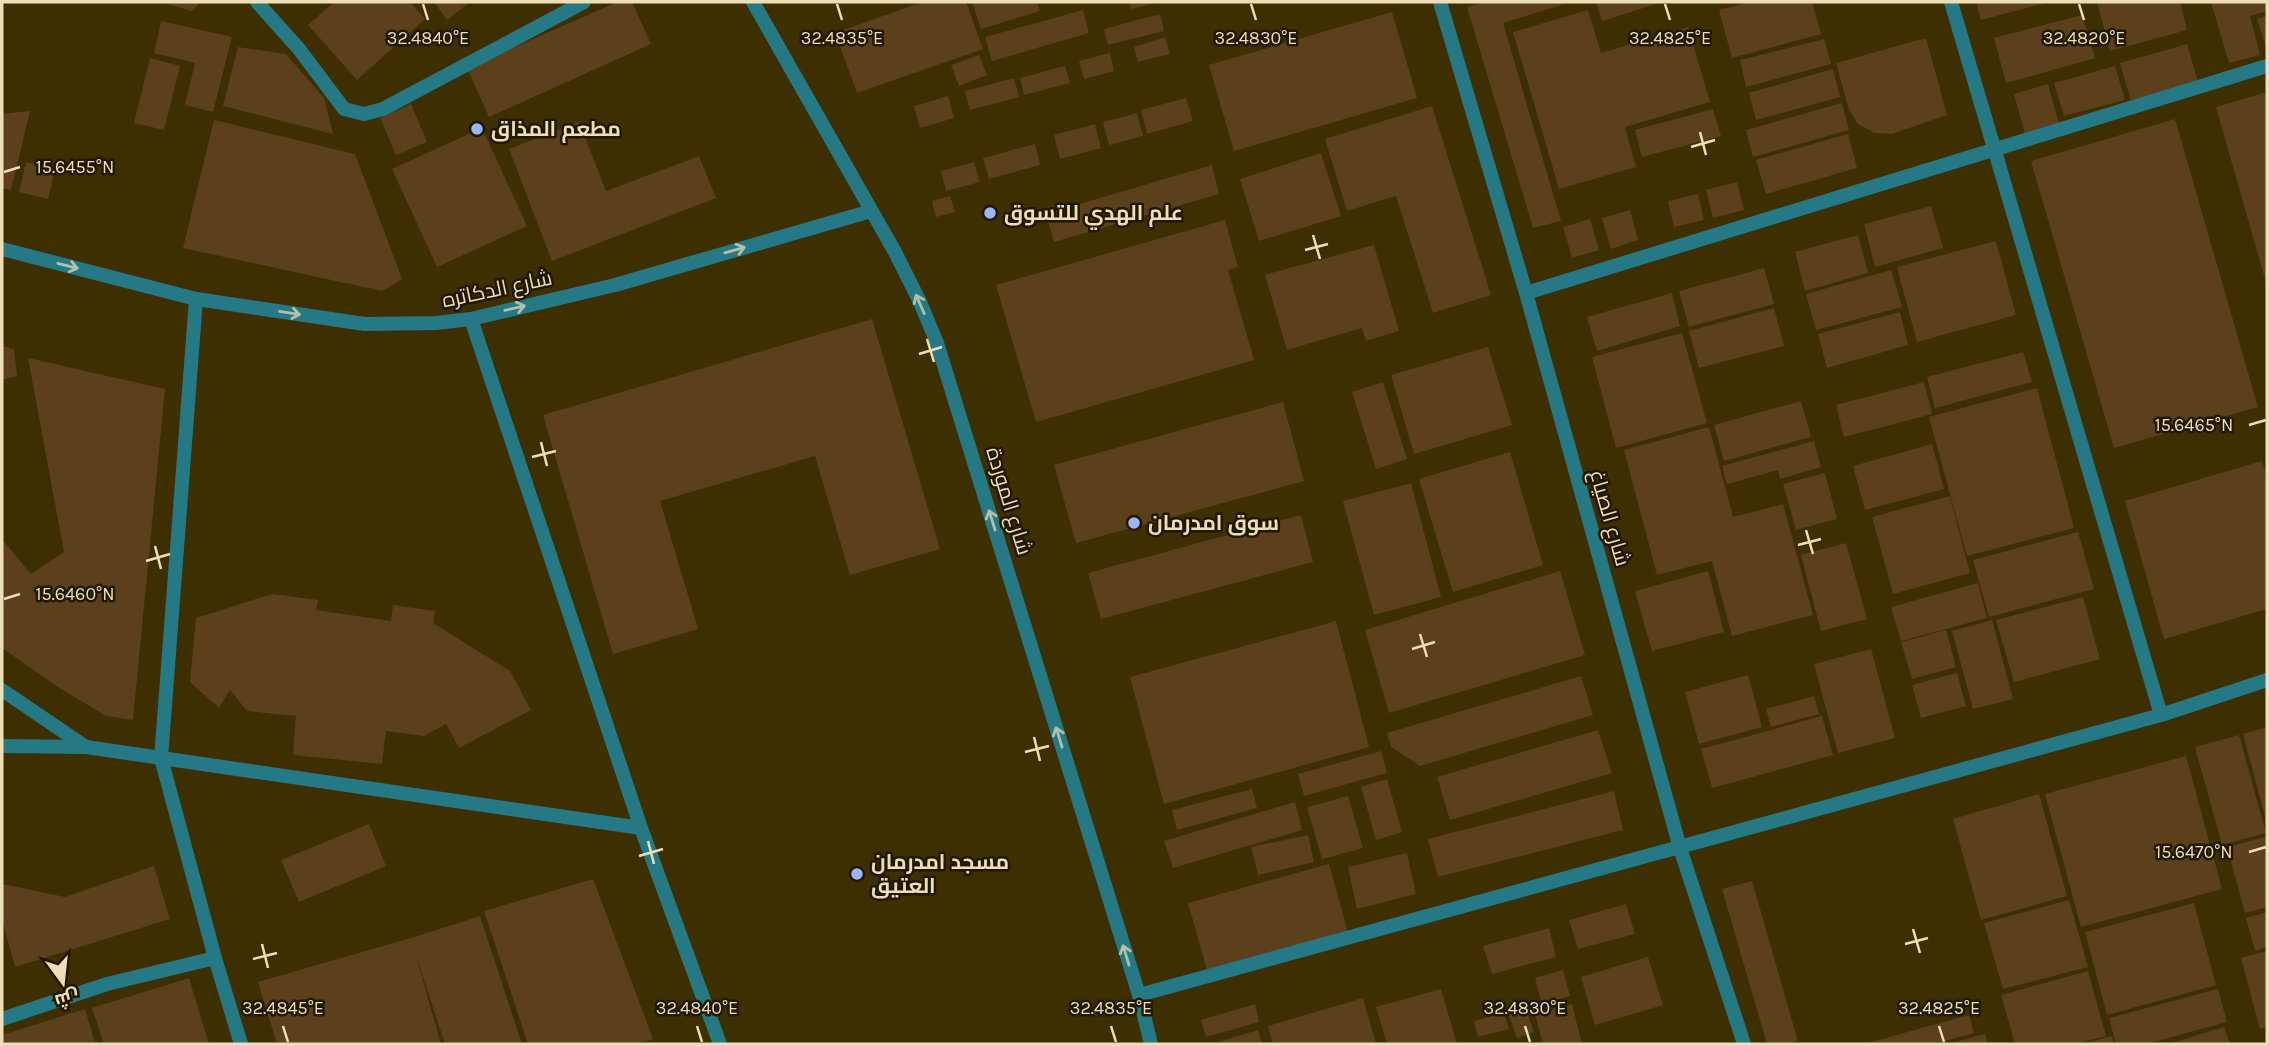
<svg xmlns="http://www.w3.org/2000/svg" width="2269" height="1046" viewBox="0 0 2269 1046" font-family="Karla,Cairo,sans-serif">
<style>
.building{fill:#5c3f1b}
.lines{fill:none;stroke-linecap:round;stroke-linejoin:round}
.minor{stroke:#247985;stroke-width:14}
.tertiary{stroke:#247985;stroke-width:14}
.oneway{stroke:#b1c0a8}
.ticks{fill:none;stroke:#eddeb7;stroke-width:2.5}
.poi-dot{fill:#9cb4fd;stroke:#211800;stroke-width:2.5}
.labels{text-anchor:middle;stroke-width:5;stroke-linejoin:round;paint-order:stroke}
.poi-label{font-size:21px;font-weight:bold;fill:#eddeb7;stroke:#211800;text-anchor:start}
.street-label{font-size:21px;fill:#eddeb7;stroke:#211800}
.ticks-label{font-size:18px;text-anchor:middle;fill:#eddeb7;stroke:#211800;stroke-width:5;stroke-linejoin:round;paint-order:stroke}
</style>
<rect width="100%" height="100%" fill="#3e2f00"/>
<!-- building -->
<path class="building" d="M161 2H201L192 11Z
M334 2H410L425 19 357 80 308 25Z
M434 2H470L447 20Z
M617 2H632L651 44 489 117 467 68Z
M922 2H966L983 49 857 93 835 33Z
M972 2H1037L1040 11 981 29Z
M1129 2H1154V3L1131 9Z
M1484 2H1571L1503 23 1561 221 1533 228 1467 7Z
M1596 2H1662L1602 21Z
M1749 2H1812L1821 34 1732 58 1719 10Z
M1976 2H2045V3L1981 20Z
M2097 2H2180L2187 30 2110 51Z
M2211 2H2267V11L2250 16 2260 55 2229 63Z
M1083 10 1089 33 992 61 985 37Z
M1588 10 1601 53 1688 27 1710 102 1625 127 1636 167 1559 189 1513 32Z
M1392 12 1417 98 1234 151 1209 65Z
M1160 14 1164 31 1108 45 1104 29Z
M2082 15 2095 58 2006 83 1994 38Z
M2267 16V51L2257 19Z
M161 21 232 37 213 112 185 105 195 63 154 53Z
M1165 37 1170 54 1138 62 1134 47Z
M1926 38 1947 115 1892 134 1874 133 1858 124 1849 110 1836 63Z
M1824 39 1831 64 1746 87 1740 60Z
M2187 44 2198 82 2131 101 2120 63Z
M238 47 286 54 324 98 333 134 223 106Z
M1110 53 1114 71 1084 79 1079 61Z
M979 55 987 75 959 86 951 65Z
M150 58 180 66 164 130 134 123Z
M1065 66 1070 83 1024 95 1020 78Z
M2115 66 2125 100 2064 116 2054 83Z
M1833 69 1840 97 1756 120 1749 93Z
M1014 78 1019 97 970 110 965 91Z
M2048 84 2059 124 2025 134 2014 94Z
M2267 92V283H2266L2216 107Z
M948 96 954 118 920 128 914 106Z
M1186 98 1193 121 1147 134 1141 110Z
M1842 103 1849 130 1753 157 1746 130Z
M411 104 427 142 396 155 380 118Z
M1432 106 1491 295 1433 313 1396 196 1347 211 1325 139Z
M1713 109 1721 136 1642 157 1635 130Z
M30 111 11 190 2 188V114Z
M1137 113 1143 136 1109 145 1103 122Z
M2175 119 2258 407 2114 448 2031 161Z
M214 120 355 154 402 279 382 291 183 248Z
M579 122 606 191 699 156 716 198 552 261 509 149Z
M1095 124 1101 148 1060 159 1054 135Z
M482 128 527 226 437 267 392 169Z
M1848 134 1857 168 1766 194 1756 160Z
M1035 144 1040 165 989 179 983 158Z
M1321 153 1341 216 1259 241 1240 179Z
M26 162 55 169 48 199 19 192Z
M974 162 980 182 946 191 941 171Z
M1212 165 1219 194 1054 242 1046 214Z
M1737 182 1744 210 1713 218 1706 190Z
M1698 194 1704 220 1674 227 1668 201Z
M950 196 955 212 936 217 932 201Z
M1931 206 1943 248 1875 267 1864 224Z
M1630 210 1638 240 1611 249 1602 218Z
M1590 219 1599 250 1572 258 1563 227Z
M1225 220 1238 267 1228 270 1254 360 1036 422 996 285Z
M1858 235 1868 273 1805 291 1795 252Z
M1996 241 2016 315 1917 342 1897 267Z
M1374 245 1399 331 1366 341 1362 328 1287 350 1265 275Z
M1764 268 1774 304 1689 327 1679 291Z
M1891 270 1902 307 1816 330 1806 294Z
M1672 293 1680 326 1597 351 1587 317Z
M1774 308 1784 346 1699 368 1689 331Z
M1900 312 1908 345 1827 368 1818 334Z
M872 319 940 549 850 575 815 456 660 501 698 629 613 654 543 415Z
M1682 333 1707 423 1616 448 1592 357Z
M2 346 14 349 17 376 2 380Z
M1488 347 1512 425 1414 454 1391 375Z
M2023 352 2032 382 1935 408 1927 377Z
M28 358 165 389 133 720 106 716 58 687 2 648V539L31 574 64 552Z
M1383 382 1407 459 1376 469 1352 392Z
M1924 382 1932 414 1844 437 1836 405Z
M2037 388 2074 528 1967 556 1929 417Z
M1801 401 1811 437 1724 461 1714 425Z
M1283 402 1304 481 1076 543 1054 465Z
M1709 427 1733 517 1783 504 1813 615 1732 636 1712 561 1657 575 1624 450Z
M1814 441 1821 467 1780 479 1778 470 1727 484 1722 466Z
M1932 444 1944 489 1865 510 1853 466Z
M1510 452 1543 565 1453 592 1419 479Z
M2262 461 2267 478V609L2164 639 2125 501Z
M1825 473 1837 519 1796 530 1783 484Z
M1411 483 1441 597 1374 615 1343 501Z
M1950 496 1970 573 1893 594 1872 517Z
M1301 515 1313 562 1101 619 1088 573Z
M2078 532 2094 589 1989 617 1973 560Z
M1846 543 1867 619 1821 631 1801 555Z
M1560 571 1585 655 1389 713 1365 630Z
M1708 571 1724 632 1652 651 1635 591Z
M1978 583 1987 618 1901 641 1891 607Z
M272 594 318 600 316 610 391 621 393 605 435 611 433 623 510 671 531 710 459 748 446 724 424 736 386 731 382 764 293 755 296 716 247 711 230 690 219 708 190 682 196 618Z
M2083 597 2100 659 2014 682 1996 620Z
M1992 620 2013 699 1973 709 1952 631Z
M1336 621 1369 747 1164 804 1130 677Z
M1946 630 1956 667 1912 679 1901 642Z
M1871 649 1895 738 1838 753 1814 664Z
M1957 673 1966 706 1921 718 1912 685Z
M1748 675 1762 727 1699 744 1685 692Z
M1581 676 1593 715 1420 766 1391 747 1387 733Z
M1814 696 1819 714 1771 727 1766 709Z
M1822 716 1833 755 1712 788 1701 749Z
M2267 727V820H2266L2243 734Z
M1598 730 1612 773 1450 820 1437 777Z
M2239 735 2266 833 2222 845 2195 747Z
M1381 751 1387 773 1304 796 1298 774Z
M2186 756 2222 889 2081 927 2045 794Z
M1387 779 1402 832 1376 840 1361 787Z
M1252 789 1257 808 1177 830 1172 810Z
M1614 791 1623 830 1438 877 1428 839Z
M2039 794 2067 896 1981 920 1953 819Z
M1348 796 1363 848 1322 859 1307 807Z
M1295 802 1302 830 1173 868 1164 841Z
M369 824 386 866 299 902 281 860Z
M1308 835 1314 862 1258 875 1251 847Z
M2265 837 2267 847V907L2245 913 2227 847Z
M1407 853 1416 894 1357 909 1348 867Z
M1329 864 1348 932 1207 970 1188 903Z
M154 866 170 919 15 967 2 919V884L65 897Z
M593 879 653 1039 635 1044H528L484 911Z
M1752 881 1798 1041 1785 1044H1767L1722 889Z
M2069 900 2088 967 2003 989 1984 923Z
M2194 903 2216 985 2107 1015 2085 932Z
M1626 904 1635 934 1578 949 1569 920Z
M2267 912V947L2255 951 2246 918Z
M480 916 522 1044H445L416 956 441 1044H277L258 982 411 938Z
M1549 928 1556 957 1492 974 1483 946Z
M2267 951V1027L2260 1029 2241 958Z
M1648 957 1663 1005 1595 1025 1581 977Z
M1563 970 1570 996 1542 1004 1535 978Z
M2088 971 2106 1036 2075 1044H2015L2001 995Z
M189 978 209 1044H104L92 1008Z
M1441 989 1457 1044H1387L1376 1007Z
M2218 989 2227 1022 2146 1044H2116L2109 1018Z
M1363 998 1376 1044H1273L1268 1026Z
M1255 1004 1259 1022 1206 1037 1201 1020Z
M1572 1004 1582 1044H1543L1535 1014Z
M85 1009 95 1043 2 1044V1035Z
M1526 1010 1534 1032 1517 1038 1509 1015Z
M1504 1013 1509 1029 1478 1037 1474 1021Z
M1969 1015 1974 1033 1934 1044H1864Z
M2224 1027 2230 1044H2168Z
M1258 1030 1262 1044H1211Z
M1985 1034 1988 1044H1951V1043Z
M2112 1036 2114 1044H2085V1043Z"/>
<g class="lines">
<!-- minor -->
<path class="minor" d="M257 2 299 49 344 109 364 114 383 109 584 2
M1440 2 1526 293 1680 848 1744 1044
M1951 2 2161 715
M1526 293 2267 66
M196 299 161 758 215 958 241 1044
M471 319 641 828 720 1044
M2 690 86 747 641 828
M2 746 86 747
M1139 995 2161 715 2267 680
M2 1019 107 984 215 958"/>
<!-- tertiary -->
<path class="tertiary" d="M753 2 895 252 920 302 937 343 1139 995 1151 1044
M2 249 196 299 365 324 436 323 471 319 615 285 871 211"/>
</g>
<!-- one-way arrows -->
<defs><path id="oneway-shaft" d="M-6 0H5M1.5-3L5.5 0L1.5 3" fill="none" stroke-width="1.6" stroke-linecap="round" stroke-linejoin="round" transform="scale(1.75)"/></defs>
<g class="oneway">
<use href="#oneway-shaft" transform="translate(735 250) rotate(-16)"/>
<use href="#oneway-shaft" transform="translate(68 266) rotate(14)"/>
<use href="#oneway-shaft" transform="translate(920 304) rotate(-114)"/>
<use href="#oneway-shaft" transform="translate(515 308) rotate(-13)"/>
<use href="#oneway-shaft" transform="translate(290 313) rotate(9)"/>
<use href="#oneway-shaft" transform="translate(992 520) rotate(-107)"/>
<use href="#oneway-shaft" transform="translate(1059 737) rotate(-107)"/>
<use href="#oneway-shaft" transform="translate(1126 955) rotate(-107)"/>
</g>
<!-- ticks -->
<path class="ticks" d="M423 4 428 20M837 4 842 20M1251 4 1256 20M1665 4 1670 20M2079 4 2084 20M1700 132 1706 155M1691 147 1715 140M4 172 20 167M1313 235 1320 259M1305 250 1328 244M927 339 934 362M919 354 942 347M2249 425 2266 420M541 442 547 466M532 457 556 451M1806 530 1813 554M1798 545 1821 539M155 546 161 569M146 561 170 554M4 599 20 594M1420 634 1427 657M1412 649 1435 642M1034 737 1040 761M1025 752 1049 746M648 841 654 864M2249 852 2266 847M639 856 663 849M1913 929 1920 953M262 944 268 968M1905 944 1928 938M253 959 277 953M283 1026 288 1042M697 1026 702 1042M1111 1026 1116 1042M1525 1026 1530 1042M1939 1026 1944 1042"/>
<!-- markers -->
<g class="poi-dot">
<circle cx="477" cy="129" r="7"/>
<circle cx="990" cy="213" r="7"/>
<circle cx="1134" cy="523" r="7"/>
<circle cx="857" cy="874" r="7"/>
</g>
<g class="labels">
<!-- poi labels -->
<g class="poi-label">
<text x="491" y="136">مطعم المذاق</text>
<text x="1004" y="220">علم الهدي للتسوق</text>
<text x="1148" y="530">سوق امدرمان</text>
<text x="871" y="869">مسجد امدرمان<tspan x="871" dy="24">العتيق</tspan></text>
</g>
<!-- street labels -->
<g class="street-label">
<text transform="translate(497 289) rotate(-12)" y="7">شارع الدكاتره</text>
<text transform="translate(1009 501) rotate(73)" y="7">شارع الموردة</text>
<text transform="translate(1610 518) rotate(74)" y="7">شارع الصياغ</text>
</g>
</g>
<g class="ticks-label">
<text x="428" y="44">32.4840°E</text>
<text x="842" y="44">32.4835°E</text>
<text x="1256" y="44">32.4830°E</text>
<text x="1670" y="44">32.4825°E</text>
<text x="2084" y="44">32.4820°E</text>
<text x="75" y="173">15.6455°N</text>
<text x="2194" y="431">15.6465°N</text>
<text x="75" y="600">15.6460°N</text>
<text x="2194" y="858">15.6470°N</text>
<text x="283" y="1014">32.4845°E</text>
<text x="697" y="1014">32.4840°E</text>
<text x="1111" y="1014">32.4835°E</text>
<text x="1525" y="1014">32.4830°E</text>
<text x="1939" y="1014">32.4825°E</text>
</g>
<!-- border -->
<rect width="2269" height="1046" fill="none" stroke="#eddeb7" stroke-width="7"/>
<!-- north arrow -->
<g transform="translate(63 983) rotate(165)" stroke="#211800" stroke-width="5" paint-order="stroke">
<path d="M0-5L12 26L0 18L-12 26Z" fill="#eddeb7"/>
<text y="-10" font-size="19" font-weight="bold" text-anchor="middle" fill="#eddeb7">ش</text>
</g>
</svg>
